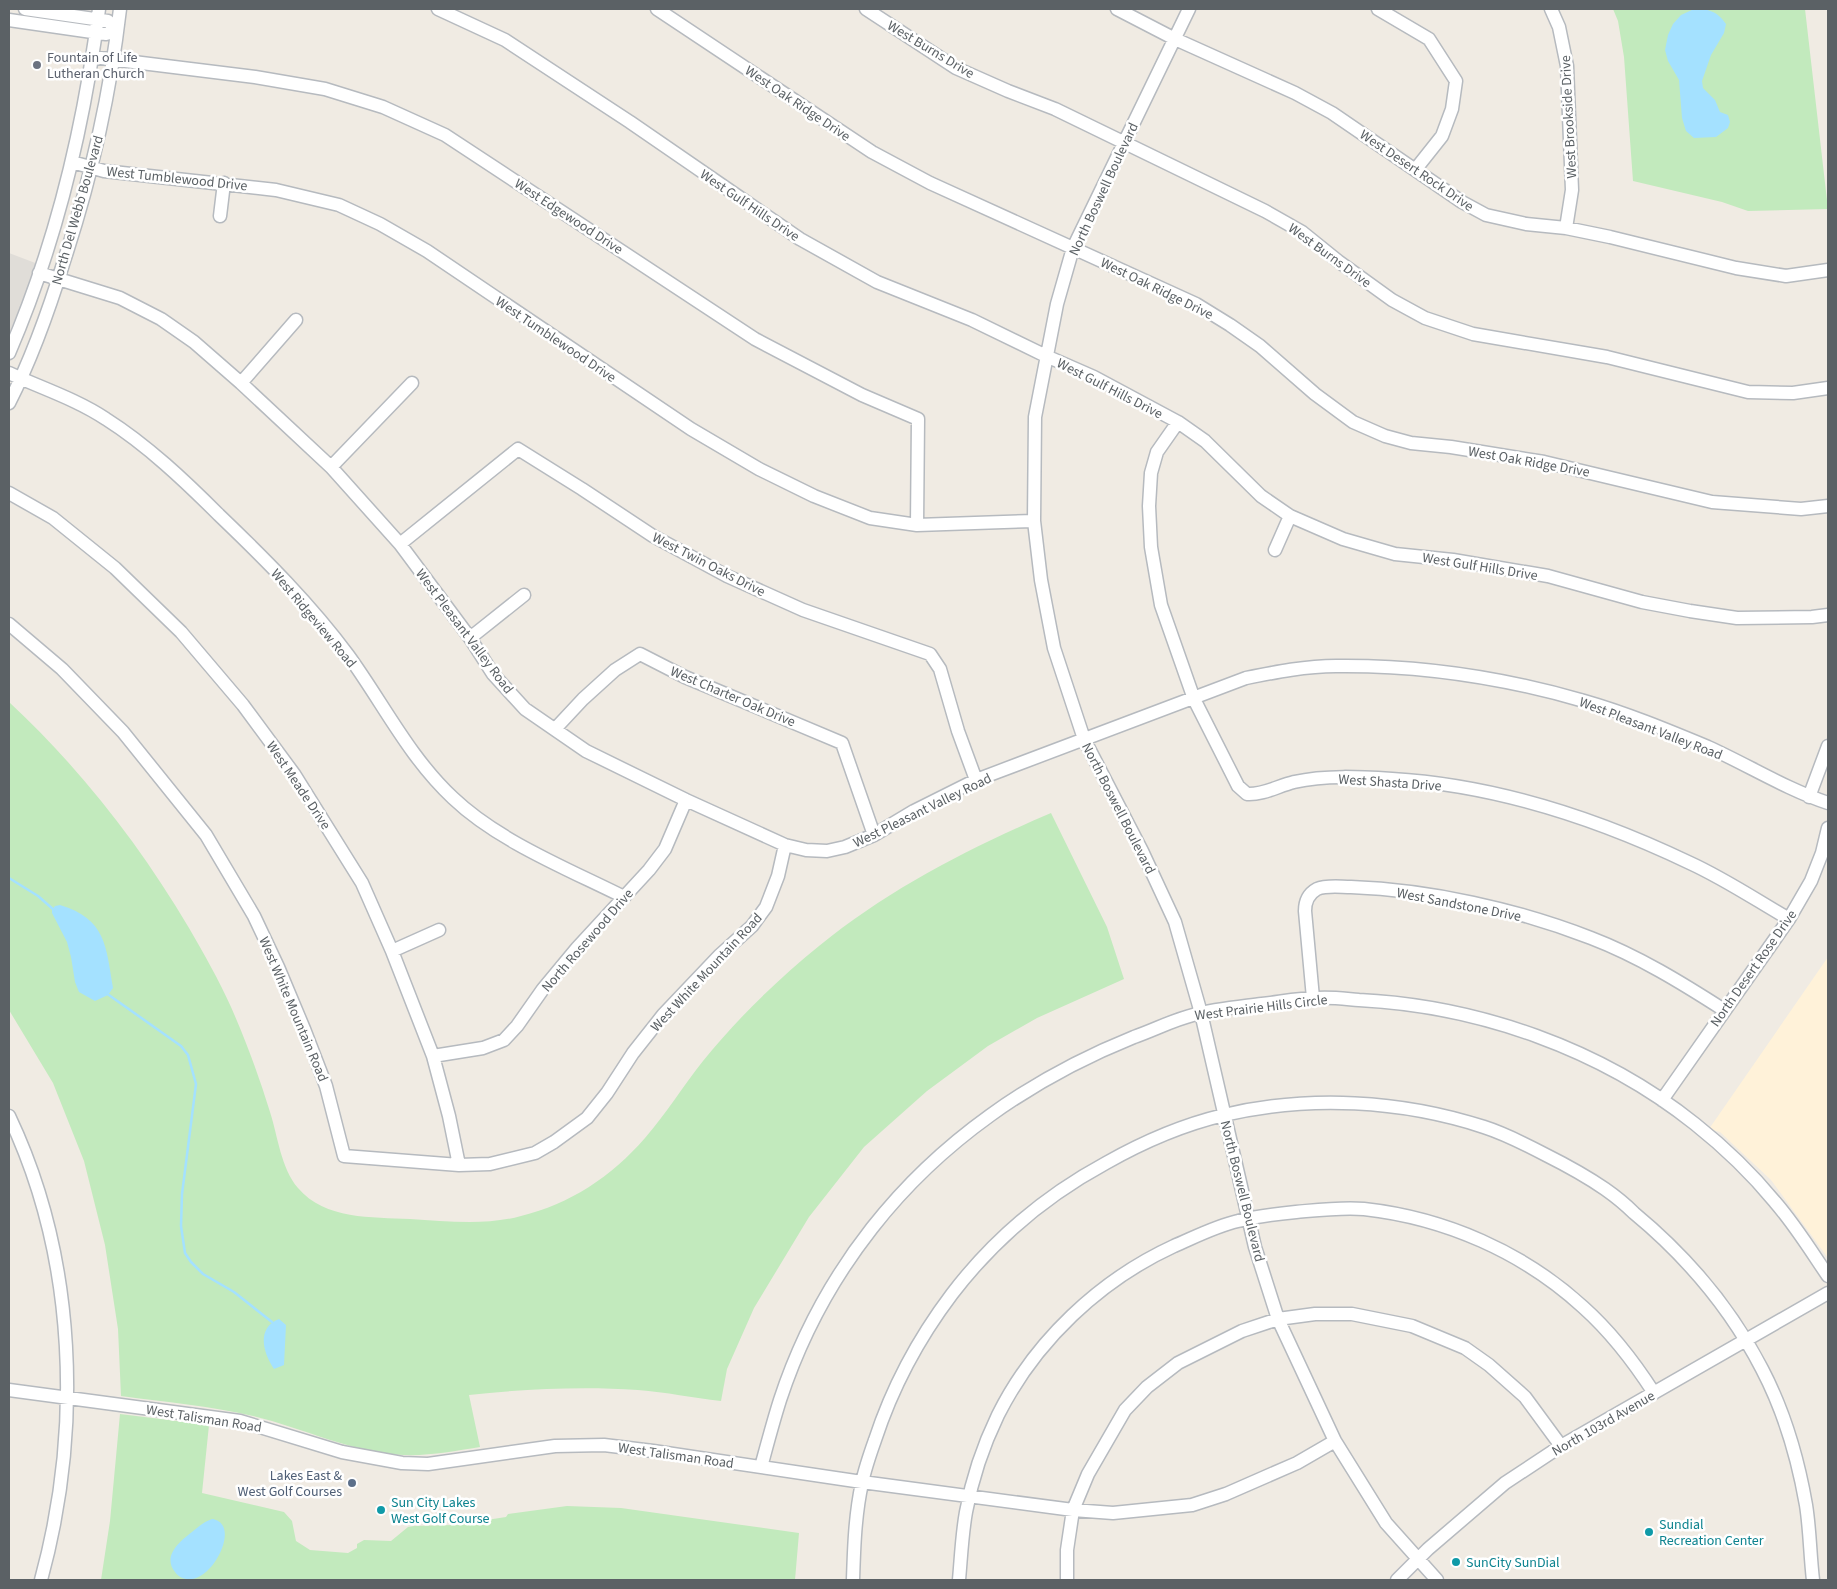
<svg xmlns="http://www.w3.org/2000/svg" width="1837" height="1589" viewBox="0 0 1837 1589" font-family="'Source Sans 3',sans-serif">
<style>
.commercial{fill:#fff2d9}
.industrial{fill:#e0ddd8}
.green{fill:#c2eabd}
.water{fill:#a4e1ff}
.lines{fill:none;stroke-linecap:round;stroke-linejoin:round}
.stream{stroke:#a4e1ff;stroke-width:2.5}
.minor-casing{stroke:#b6babf;stroke-width:15}
.minor{stroke:#fff;stroke-width:12}
.worship-dot{fill:#6b7280;stroke:#fff;stroke-width:2}
.service-dot{fill:#5c6f8a;stroke:#fff;stroke-width:2}
.culture-dot{fill:#0f9aa8;stroke:#fff;stroke-width:2}
.labels{text-anchor:middle;stroke-width:5;stroke-linejoin:round;paint-order:stroke}
.street-label{font-size:14px;fill:#5b6165;stroke:#fff}
.worship-label{font-size:14px;fill:#5b616d;stroke:#fff;text-anchor:start}
.service-label{font-size:14px;fill:#4e5e75;stroke:#fff;text-anchor:end}
.culture-label{font-size:14px;fill:#0d838f;stroke:#fff;text-anchor:start}
</style>
<rect width="100%" height="100%" fill="#f0ebe3"/>
<!-- commercial -->
<path class="commercial" d="M1828 957V1258L1771 1180 1720 1132 1709 1129Z"/>
<!-- industrial -->
<path class="industrial" d="M9 253 38 264 9 334Z"/>
<!-- green -->
<path class="green" d="M1613 9H1805L1828 209 1748 211 1722 202 1633 181 1624 57 1618 21Z
M9 702C80 768 140 845 189 928 204 954 219 980 231 1007 246 1041 259 1076 270 1112 278 1137 281 1168 298 1188 325 1220 372 1217 410 1219 446 1221 485 1226 521 1216 570 1204 611 1177 645 1138 666 1114 683 1086 703 1061 737 1019 777 980 819 946 889 889 969 848 1051 813L1107 927 1124 979 1037 1018 988 1046 927 1091 864 1147 809 1217 754 1308 727 1369 721 1401C693 1398 666 1392 638 1390 582 1386 525 1389 469 1395L480 1447C454 1451 430 1456 404 1455 352 1453 304 1428 253 1416 210 1406 165 1402 121 1396L118 1329 105 1245 84 1161 53 1083 9 1010Z
M120 1414 209 1425 202 1493 284 1512 292 1521 296 1541 310 1550 348 1553 357 1548V1544L364 1540 391 1541 408 1527 414 1526 454 1525 506 1517 508 1514 567 1506 621 1508 799 1533 795 1580H101L110 1521Z"/>
<!-- water -->
<path class="water" d="M1694 9C1709 9 1717 11 1726 24L1724 33 1711 55 1702 81 1703 88 1715 100 1720 112 1728 115 1730 122 1728 128 1716 137 1694 138 1686 131 1682 118 1679 80 1668 61 1665 50 1668 35 1673 24 1681 15Z
M60 905C106 919 106 946 113 988L108 995 95 1001 79 992 75 982 71 957 67 942 52 913V910L55 906Z
M279 1319 286 1325 284 1365 274 1369C263 1353 256 1328 279 1319Z
M212 1519C241 1523 215 1577 192 1579 186 1580 179 1578 175 1572 162 1556 180 1541 192 1532 199 1526 204 1522 212 1519Z"/>
<g class="lines">
<!-- stream -->
<path class="stream" d="M9 878 38 896 54 910
M106 993 181 1046 188 1055 196 1084 182 1194 181 1226 185 1253 191 1262 203 1274 234 1292 272 1322"/>
<!-- minor casing -->
<g class="minor-casing">
<path id="minor" d="M438 9 505 40 630 122 800 239 877 282 972 320 1046 356 1094 377 1178 422 1205 441 1261 496 1290 516 1343 539 1395 554 1453 560 1548 576 1642 602 1690 611 1737 618 1812 617 1828 615
M657 9 872 152 930 183 1196 304 1230 325 1260 346 1315 394 1353 422 1385 436 1411 443 1451 447 1544 462 1712 502 1801 509 1828 506
M866 9 956 68 1008 91 1055 109 1265 211 1302 232 1338 261 1392 300 1425 318 1473 334 1607 357 1748 392 1793 393 1828 388
M1117 9 1175 39 1295 93 1332 113 1462 202 1486 215 1526 224 1566 228 1610 237 1736 268 1786 276 1828 270
M1189 9 1073 248 1057 304 1035 417 1034 521 1041 580 1054 648 1084 739 1142 851 1175 922 1201 1013 1255 1247 1278 1319 1335 1441 1386 1523 1437 1580
M1378 9 1429 39 1456 81 1452 109 1442 136 1415 170
M1551 9 1559 27 1567 66 1572 190 1566 228
M9 20 106 34 117 31 108 21 25 9
M93 57 255 77 325 89 383 107 445 135 755 339 862 395 918 419 917 525
M72 162 104 171 276 190 339 205 380 224 427 251 691 429 759 469 814 496 870 518 917 525 1034 521
M220 216 224 183
M39 273 120 298 161 319 194 342 241 383 331 467 400 544 470 638 493 674 525 709 586 751 686 800 785 845 806 850 827 851 845 847 874 835 914 811 976 780 1246 678C1276 672 1306 666 1336 666 1419 665 1505 678 1584 701 1626 713 1667 730 1708 747 1748 765 1786 789 1828 803
M9 353C56 244 84 126 99 9
M9 373C41 388 76 399 106 419 147 445 185 481 219 515 265 559 310 604 348 655 383 703 409 757 453 798 498 841 568 869 624 897
M241 383 296 320
M9 403C32 358 49 310 64 261 91 179 110 95 120 9
M1178 422 1157 452 1151 473 1149 506 1151 547 1161 605 1194 699 1238 786 1247 794C1263 795 1278 786 1294 782 1326 775 1360 777 1392 779 1494 785 1598 819 1690 863 1725 879 1756 900 1789 919
M331 467 412 383
M9 493 53 518 115 568 181 632 243 705 294 774 362 883 392 951 433 1056 449 1116 459 1165
M400 544 518 449 582 489 653 536 727 576 803 610 930 654 940 669 958 731 976 780
M1275 550 1290 516
M9 624 62 669 123 732 206 835 254 916 278 967 304 1029 326 1086 344 1156 459 1165 490 1164 535 1153 554 1142 587 1118 607 1093 633 1053 663 1015 720 955 752 926 766 907 778 876 785 845
M470 638 524 595
M555 729 583 699 615 670 640 654 685 677 842 743 874 835
M1809 797 1828 746
M392 951 439 930
M1313 998 1305 911C1305 903 1308 894 1317 889 1326 885 1340 887 1351 887 1431 890 1516 909 1591 938 1638 956 1682 983 1724 1010
M433 1056 483 1048 504 1040 517 1026 543 989 577 948 649 870 665 849 686 800
M1662 1100 1789 919 1811 881 1822 853 1828 828
M9 1116C77 1259 82 1430 41 1580
M9 1390 240 1421 342 1452 402 1463 428 1464 555 1446 604 1445 653 1451 862 1482 1073 1510 1113 1513 1192 1505 1226 1494 1297 1463 1335 1441
M761 1467C767 1445 773 1422 780 1400 800 1339 832 1279 872 1228 940 1141 1032 1078 1134 1037 1154 1030 1173 1020 1193 1015 1215 1009 1239 1007 1262 1004 1280 1002 1299 998 1318 998 1331 997 1346 999 1359 1000 1479 1006 1601 1049 1695 1124 1724 1147 1752 1174 1775 1202 1795 1225 1811 1251 1828 1276
M853 1580C854 1548 855 1515 862 1483 865 1468 870 1454 875 1440 893 1385 918 1339 952 1294 994 1239 1045 1196 1106 1163 1143 1142 1182 1125 1224 1115 1309 1095 1401 1100 1484 1127 1506 1134 1527 1145 1546 1155 1566 1165 1586 1176 1605 1189 1615 1196 1625 1204 1634 1213 1686 1256 1731 1309 1762 1369 1784 1411 1798 1459 1806 1505 1810 1530 1810 1555 1813 1580
M959 1580C961 1558 962 1534 966 1512 972 1479 983 1446 998 1415 1035 1341 1100 1280 1174 1246 1195 1237 1216 1226 1238 1221 1257 1216 1276 1214 1296 1212 1318 1210 1342 1207 1364 1209 1445 1218 1523 1252 1583 1307 1611 1332 1634 1362 1654 1393
M1067 1580V1550L1073 1510 1088 1474 1125 1410 1147 1387 1178 1363 1242 1331 1278 1319 1315 1314H1352L1412 1326 1465 1348 1489 1365 1525 1397 1561 1446
M1397 1580 1428 1549 1505 1483 1561 1446 1828 1293"/>
</g>
<!-- minor -->
<use href="#minor" class="minor"/>
</g>
<!-- markers -->
<circle class="worship-dot" cx="37" cy="65" r="5"/>
<circle class="service-dot" cx="352" cy="1483" r="5"/>
<g class="culture-dot">
<circle cx="381" cy="1510" r="5"/>
<circle cx="1649" cy="1532" r="5"/>
<circle cx="1456" cy="1562" r="5"/>
</g>
<g class="labels">
<!-- street labels -->
<g class="street-label">
<text transform="translate(931 49) rotate(31)" y="5">West Burns Drive</text>
<text transform="translate(798 103) rotate(34)" y="5">West Oak Ridge Drive</text>
<text transform="translate(1568 117) rotate(-93)" y="5">West Brookside Drive</text>
<text transform="translate(1417 170) rotate(34)" y="5">West Desert Rock Drive</text>
<text transform="translate(177 178) rotate(6)" y="5">West Tumblewood Drive</text>
<text transform="translate(1103 189) rotate(-65)" y="5">North Boswell Boulevard</text>
<text transform="translate(750 205) rotate(34)" y="5">West Gulf Hills Drive</text>
<text transform="translate(77 210) rotate(-74)" y="5">North Del Webb Boulevard</text>
<text transform="translate(569 216) rotate(33)" y="5">West Edgewood Drive</text>
<text transform="translate(1330 255) rotate(36)" y="5">West Burns Drive</text>
<text transform="translate(1157 288) rotate(26)" y="5">West Oak Ridge Drive</text>
<text transform="translate(556 339) rotate(34)" y="5">West Tumblewood Drive</text>
<text transform="translate(1110 388) rotate(27)" y="5">West Gulf Hills Drive</text>
<text transform="translate(1529 461) rotate(10)" y="5">West Oak Ridge Drive</text>
<text transform="translate(709 564) rotate(27)" y="5">West Twin Oaks Drive</text>
<text transform="translate(1480 566) rotate(9)" y="5">West Gulf Hills Drive</text>
<text transform="translate(314 618) rotate(50)" y="5">West Ridgeview Road</text>
<text transform="translate(465 631) rotate(53)" y="5">West Pleasant Valley Road</text>
<text transform="translate(733 696) rotate(23)" y="5">West Charter Oak Drive</text>
<text transform="translate(1651 728) rotate(21)" y="5">West Pleasant Valley Road</text>
<text transform="translate(1390 782) rotate(4)" y="5">West Shasta Drive</text>
<text transform="translate(299 785) rotate(56)" y="5">West Meade Drive</text>
<text transform="translate(1119 808) rotate(63)" y="5">North Boswell Boulevard</text>
<text transform="translate(922 810) rotate(-26)" y="5">West Pleasant Valley Road</text>
<text transform="translate(1459 904) rotate(11)" y="5">West Sandstone Drive</text>
<text transform="translate(587 940) rotate(-49)" y="5">North Rosewood Drive</text>
<text transform="translate(1753 968) rotate(-55)" y="5">North Desert Rose Drive</text>
<text transform="translate(706 972) rotate(-47)" y="5">West White Mountain Road</text>
<text transform="translate(1261 1007) rotate(-7)" y="5">West Prairie Hills Circle</text>
<text transform="translate(294 1009) rotate(67)" y="5">West White Mountain Road</text>
<text transform="translate(1243 1191) rotate(76)" y="5">North Boswell Boulevard</text>
<text transform="translate(204 1418) rotate(9)" y="5">West Talisman Road</text>
<text transform="translate(1603 1423) rotate(-30)" y="5">North 103rd Avenue</text>
<text transform="translate(676 1455) rotate(8)" y="5">West Talisman Road</text>
</g>
<!-- worship labels -->
<g class="worship-label">
<text x="47" y="62">Fountain of Life<tspan x="47" dy="16">Lutheran Church</tspan></text>
</g>
<!-- service labels -->
<g class="service-label">
<text x="342" y="1480">Lakes East &amp;<tspan x="342" dy="16">West Golf Courses</tspan></text>
</g>
<!-- culture labels -->
<g class="culture-label">
<text x="391" y="1507">Sun City Lakes<tspan x="391" dy="16">West Golf Course</tspan></text>
<text x="1659" y="1529">Sundial<tspan x="1659" dy="16">Recreation Center</tspan></text>
<text x="1466" y="1567">SunCity SunDial</text>
</g>
</g>
<!-- border -->
<rect width="1837" height="1589" fill="none" stroke="#5b6165" stroke-width="20"/>
</svg>
